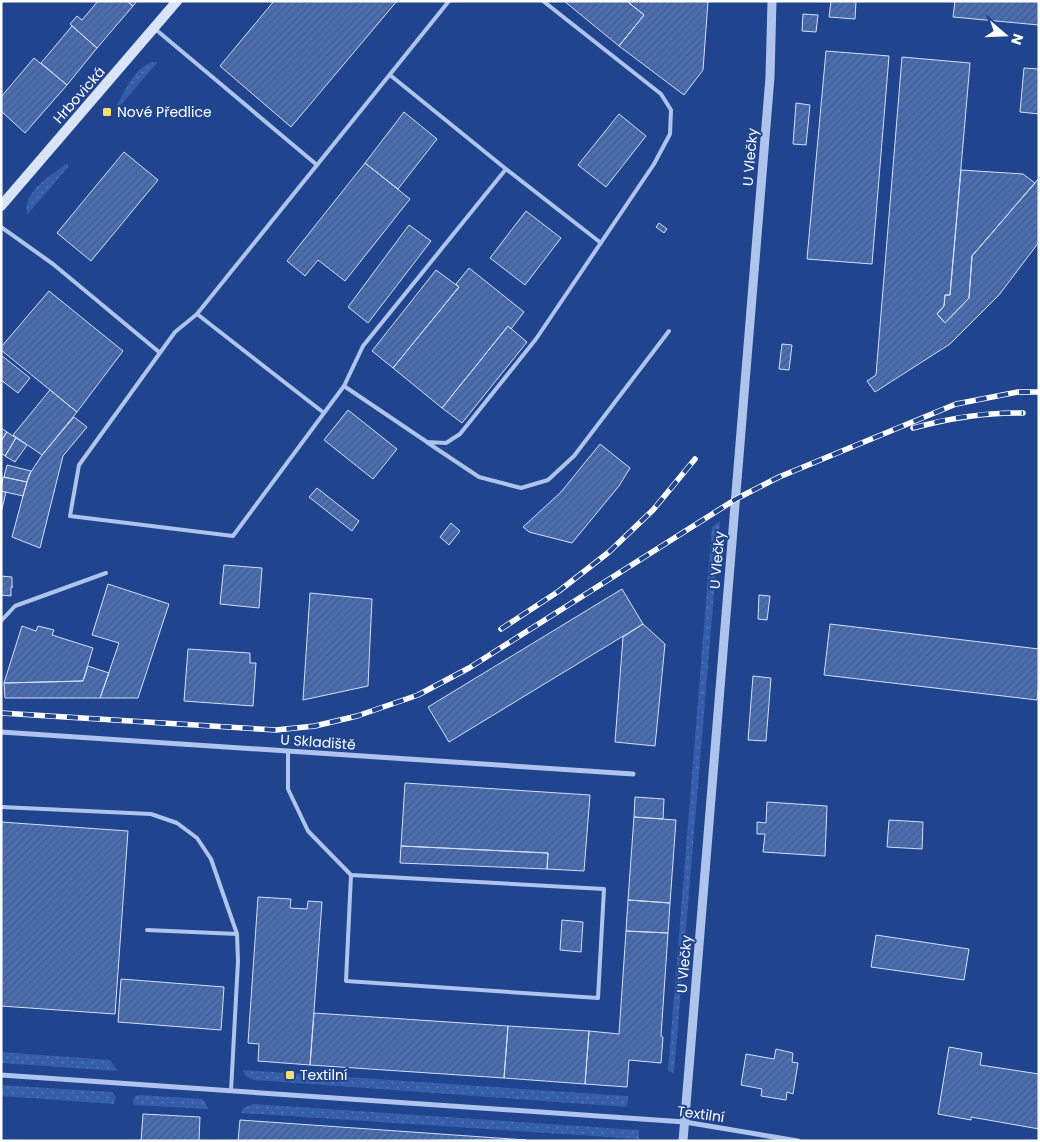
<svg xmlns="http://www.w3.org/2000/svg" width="1040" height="1142" viewBox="0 0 1040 1142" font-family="Poppins,sans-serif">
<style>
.green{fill:url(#green-dots)}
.building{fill:url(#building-hatch);stroke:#d3e0f9}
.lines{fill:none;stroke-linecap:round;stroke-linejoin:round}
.service{stroke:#aec4ec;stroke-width:4}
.minor{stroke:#aec4ec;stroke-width:5}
.tertiary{stroke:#aec4ec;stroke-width:9}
.secondary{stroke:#dae4f9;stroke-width:10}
.rail-casing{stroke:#fff;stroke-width:5.5}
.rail{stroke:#20448d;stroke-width:4;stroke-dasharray:11;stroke-linecap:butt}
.poi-dot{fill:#f9df6f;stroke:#20448d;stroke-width:2}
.labels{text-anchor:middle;stroke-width:4;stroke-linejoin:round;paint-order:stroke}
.street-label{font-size:14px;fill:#fff;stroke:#20448d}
.poi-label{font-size:14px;fill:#fff;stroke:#20448d;text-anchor:start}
</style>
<defs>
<pattern id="green-dots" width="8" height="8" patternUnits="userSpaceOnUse" patternTransform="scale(1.25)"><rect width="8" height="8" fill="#345daa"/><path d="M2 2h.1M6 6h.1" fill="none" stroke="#5275b7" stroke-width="1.8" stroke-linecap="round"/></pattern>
<pattern id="building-hatch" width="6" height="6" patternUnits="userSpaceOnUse" patternTransform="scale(1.25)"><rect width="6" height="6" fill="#496eb4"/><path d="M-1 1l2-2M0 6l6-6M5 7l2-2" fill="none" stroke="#4b5b7b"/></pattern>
</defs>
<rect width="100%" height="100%" fill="#20448d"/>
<!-- green -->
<path class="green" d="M158 62 118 108 116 106C126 91 137 60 158 62Z
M67 163 69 166 27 215C22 191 51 176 67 163Z
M720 521 674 1073 668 1071 712 527Z
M1 1052 110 1060 118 1071 1 1063Z
M243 1070 628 1096 627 1107 253 1080 245 1075Z
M1 1085 112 1092 116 1097 114 1104 1 1096Z
M139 1095 202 1099 205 1102 208 1109 134 1105 133 1100 135 1096Z
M254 1104 639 1130V1139L241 1113 243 1108Z"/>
<!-- building -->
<path class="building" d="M98 1H127L133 6 97 48 70 24 77 16 82 20Z
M127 1H137L133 6Z
M274 1H397L291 127 220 66Z
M564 1H629L628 2 644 15 619 46Z
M629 1H708L703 70 684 95 619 46 644 15 628 2Z
M831 1H856L855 19 829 17Z
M955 1H1039V25L953 17Z
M803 14 818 15 816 32 802 31Z
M72 26 97 48 67 85 41 63Z
M826 51 889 56 872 264 807 259Z
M902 57 970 63 950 295H945L944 306 937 314 945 323 969 298 972 256 1039 178V242L999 295 950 344 875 392 867 381 876 375Z
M34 58 67 85 25 133 1 111V97Z
M1024 68 1039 69V114L1020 112Z
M796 103 810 105 806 145 793 144Z
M404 112 437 139 398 189 365 163Z
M619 114 646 136 606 187 578 165Z
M124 152 158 180 91 261 57 233Z
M365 163 410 199 345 281 318 260 305 276 287 261Z
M961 170 1023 174 1035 183 972 256 969 298 945 323 937 314 944 306 945 295H950Z
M526 211 561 238 525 285 490 258Z
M659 223 667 229 664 233 656 227Z
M409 225 431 241 368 323 348 307Z
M469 268 524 312 511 329 508 326 442 408 393 368 459 287 456 284Z
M436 270 459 287 393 368 372 351Z
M49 291 123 351 77 412 1 350V347Z
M508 326 527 342 462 423 442 408Z
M782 344 792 345 789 370 779 369Z
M1 355 30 378 18 393 1 380Z
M50 390 77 412 42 455 13 435Z
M348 410 397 449 373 479 324 440Z
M74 417 87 427 63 456 40 548 12 537 23 496 29 475 42 455Z
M1 428 7 432 1 441Z
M7 432 16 438 5 456 1 453V441Z
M16 438 27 445 15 462 5 456Z
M600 444 630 468 619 486 572 543 529 532 523 527 561 492Z
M7 465 31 471 27 482 4 477Z
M3 477 27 482 23 496 1 491Z
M317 488 359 521 352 531 309 497Z
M1 491 6 492 1 513Z
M451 523 460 531 449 545 440 537Z
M224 565 262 568 259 608 220 604Z
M1 576 12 577V586L13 587H11V596L1 595Z
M108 584 169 604 138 698H100L119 643 92 635Z
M622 589 643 624 449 742 428 707Z
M310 593 372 599 368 686 303 700Z
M759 595 770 596 767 620 758 619Z
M643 624 665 644 655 746 615 742 623 637Z
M830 624 1039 649V685L1037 700 824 675Z
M22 626 36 631 38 626 54 630 52 635 93 648 83 681 4 683Z
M188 649 250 653V663H256L253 706 184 701Z
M88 666 109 673 100 698H5L4 683 83 681Z
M753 676 771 678 766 741 748 740Z
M405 783 590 795 584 871 547 869 548 853 401 846Z
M635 797 664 799 663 819 634 817Z
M767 802 827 806 825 856 763 852 765 834H757V822L766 823Z
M634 817 676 820 670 903 628 900Z
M889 820 923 822 922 849 887 847Z
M1 822 128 831 115 1014 1 1006Z
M401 846 548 853 547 869 400 863Z
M258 897 291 899 290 908 307 909 308 901 322 902 310 1065 258 1061 259 1044 248 1043Z
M628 900 670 903 668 933 626 931Z
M562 920 583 922 581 952 560 950Z
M626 931 668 933 661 1036 663 1037 661 1063 629 1060 627 1087 585 1084 589 1031 619 1034Z
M876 935 969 949 964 980 871 967Z
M121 979 224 987 221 1030 118 1022Z
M314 1013 508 1026 504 1078 310 1065Z
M508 1026 589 1031 585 1084 504 1078Z
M949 1047 982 1053 980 1065 1039 1074V1129L971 1117V1120L938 1114Z
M776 1049 793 1053 792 1062 798 1063 793 1094 787 1092 786 1100 761 1096 762 1089 741 1085 746 1054 774 1059Z
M143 1114 200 1117 199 1141H141Z
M240 1120 526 1140 238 1141Z"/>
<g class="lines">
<!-- service -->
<path class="service" d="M154 28 317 165
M506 169 601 243
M1 227 53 264 159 352
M197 314 324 413 233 536 70 516 79 465 175 332Z
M197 314 449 1
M344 386 363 346 506 169 390 75
M324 413 344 386 427 442 446 443 460 434 536 339 654 164 670 134 671 110 661 94 543 1
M428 443 479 477 521 488 548 480 574 456 669 331
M1 621 15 606 106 573
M288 751V789L308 831 351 875 346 981 598 998 604 889 351 875
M1 807 151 814 177 823 197 838 211 859 237 934 238 961 231 1091
M147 930 237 934"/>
<!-- minor -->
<path class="minor" d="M1 732 633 774
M1 1075 685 1122 798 1141"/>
<!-- tertiary -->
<path class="tertiary" d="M683 1141 770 77 772 1"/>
<!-- secondary -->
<path class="secondary" d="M1 206 177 1"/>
<!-- rail casing -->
<g class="rail-casing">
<path id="rail" d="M913 428C950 418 985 412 1023 413
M501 629 559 591 609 552 653 510 695 459
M1 713 276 730 315 726 357 716 418 695 469 668 736 499 779 477 956 404 1018 392H1039"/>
</g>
<!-- rail -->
<use href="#rail" class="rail"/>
</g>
<!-- markers -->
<g class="poi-dot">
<rect x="102" y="107" width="10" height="10" rx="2.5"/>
<rect x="285" y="1070" width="10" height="10" rx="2.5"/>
</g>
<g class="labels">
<!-- street labels -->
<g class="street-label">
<text transform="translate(79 95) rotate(-49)" y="5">Hrbovická</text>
<text transform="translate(750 157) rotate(-85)" y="5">U Vlečky</text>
<text transform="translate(717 560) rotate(-85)" y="5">U Vlečky</text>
<text transform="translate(318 742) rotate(4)" y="5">U Skladiště</text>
<text transform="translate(684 964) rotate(-85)" y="5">U Vlečky</text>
<text transform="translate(701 1114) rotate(8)" y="5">Textilní</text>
</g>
<!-- poi labels -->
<g class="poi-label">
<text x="117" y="117">Nové Předlice</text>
<text x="300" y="1080">Textilní</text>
</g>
</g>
<!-- border -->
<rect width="1040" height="1142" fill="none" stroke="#ffffff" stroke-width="5"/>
<!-- north arrow -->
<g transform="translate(1005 35) rotate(109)" stroke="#20448d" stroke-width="4" paint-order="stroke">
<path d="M0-4L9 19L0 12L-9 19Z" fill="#ffffff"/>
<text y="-8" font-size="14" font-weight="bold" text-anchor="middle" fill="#ffffff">N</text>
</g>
</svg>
